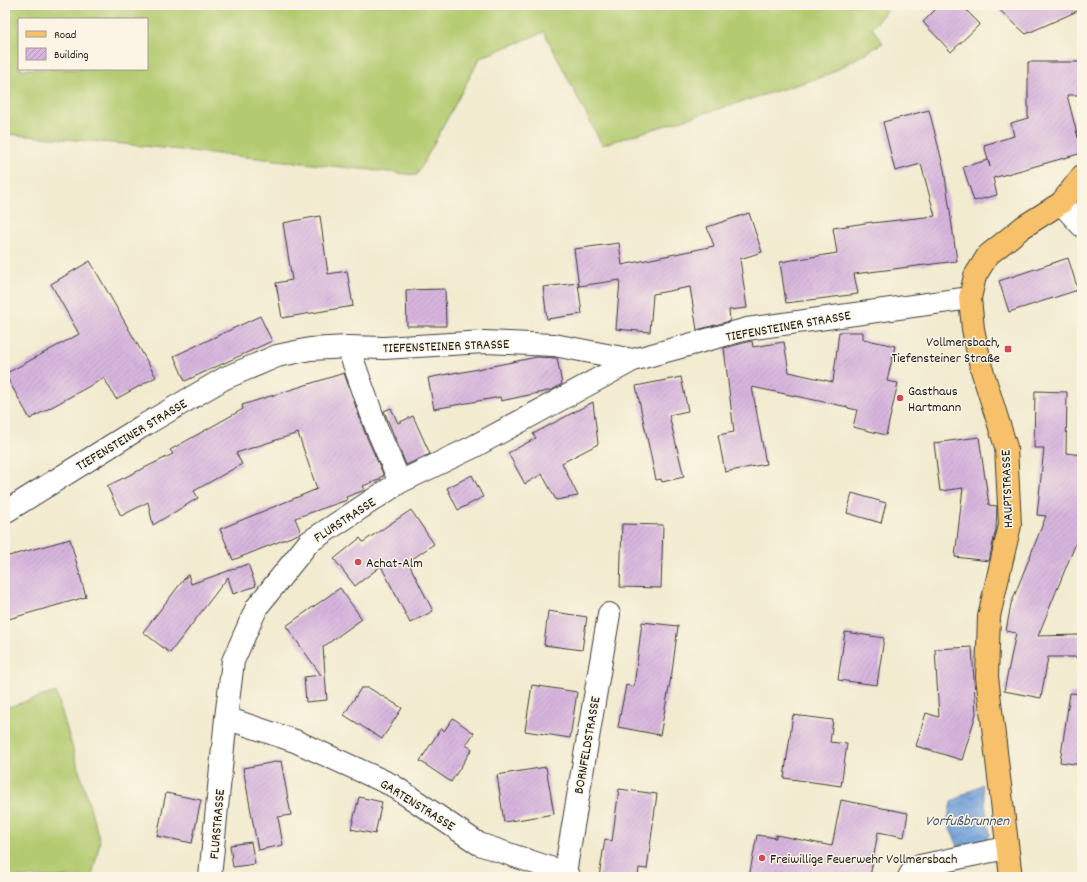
<svg xmlns="http://www.w3.org/2000/svg" width="1087" height="882" viewBox="0 0 1087 882" font-family="Dekko,sans-serif">
<style>
.grass{fill:#b3ca6f;stroke:#687346;fill-rule:evenodd}
.water{fill:url(#water-waves);stroke:#465e7a}
.building{fill:url(#building-hatch)}
.lines{fill:none;stroke-linecap:round;stroke-linejoin:round}
.minor-casing{stroke:#3c3b37;stroke-width:24}
.major-casing{stroke:#3c3b37;stroke-width:24}
.minor{stroke:#fff;stroke-width:22}
.major{stroke:#f6c16b;stroke-width:22}
.poi-dot{fill:#d1495b;stroke:#fcf5e5;stroke-width:1.5}
.labels{text-anchor:middle;stroke-width:3;stroke-linejoin:round;paint-order:stroke}
.street-label{font-size:14px;fill:#1c1c1c;stroke:#fcf5e5}
.poi-label{font-size:14px;fill:#1c1c1c;stroke:#fcf5e5;text-anchor:start}
.water-label{font-size:15px;font-style:italic;fill:#425771;stroke:#fcf5e5}
</style>
<defs>
<pattern id="water-waves" width="16" height="10" patternUnits="userSpaceOnUse"><rect width="16" height="10" fill="#709fd9"/><path d="M0 5q4-4 8 0t8 0" fill="none" stroke="#5b81af"/></pattern>
<pattern id="building-hatch" width="6" height="6" patternUnits="userSpaceOnUse"><rect width="6" height="6" fill="#d7b5de"/><path d="M-1 1l2-2M0 6l6-6M5 7l2-2" fill="none" stroke="#b89bbe"/></pattern>
</defs>
<rect width="100%" height="100%" fill="#fcf5e5"/>
<filter id="ink" filterUnits="userSpaceOnUse"><feTurbulence type="fractalNoise" baseFrequency=".025" numOctaves="2"/><feDisplacementMap in="SourceGraphic" scale="8" xChannelSelector="R" yChannelSelector="G"/><feConvolveMatrix kernelMatrix="1 2 1 2 8 2 1 2 1" color-interpolation-filters="sRGB"/></filter>
<filter id="wash" filterUnits="userSpaceOnUse"><feTurbulence type="fractalNoise" baseFrequency=".012" numOctaves="4" result="noise"/><feDisplacementMap in="SourceGraphic" scale="16" xChannelSelector="R" yChannelSelector="G"/><feGaussianBlur stdDeviation="0.9" result="paint"/><feColorMatrix in="noise" values="0 0 0 0 0 0 0 0 0 0 0 0 0 0 0 0 0 1.4 0 .05"/><feComposite in="paint" operator="in"/></filter>
<g filter="url(#wash)">
<rect width="100%" height="100%" fill="#f2ebd0"/>
<!-- grass -->
<path class="grass" d="M5 5H891L872 28 883 43 828 75 602 145 544 32 480 58 417 175 124 144 5 134ZM19 19H147V69H19Z
M56 692 100 841 92 877H5V708Z"/>
<!-- water -->
<path class="water" d="M982 784 990 835 986 843 960 850 947 823 951 802Z"/>
<g id="blocks">
<!-- building -->
<path class="building" d="M940 5H961L980 24 951 52 923 22Z
M994 5H1082V9L1026 34Z
M1028 62H1082V95H1067L1082 153 993 178 997 195 974 201 963 167 988 160 990 167 984 145 1014 136 1011 123 1028 118Z
M929 110 944 169 957 261 854 274 858 294 786 303 780 262 837 253 833 228 872 222V223L935 216 921 164 895 171 883 122Z
M749 213 762 252 740 259 747 308 729 310 730 321 697 330 690 287 653 294 650 332 616 329 620 280 579 286 574 249 619 243 622 265 714 246 707 227Z
M320 216 328 274 347 271 353 306 282 318 276 283 292 280 283 223Z
M1068 258 1078 290 1009 312 999 281Z
M90 261 156 377 116 399 104 378 30 419 5 374 79 334 51 284Z
M578 283 582 314 547 319 543 287Z
M445 289 446 326H407L406 290Z
M260 316 272 341 185 381 174 356Z
M839 332H863V339L895 346 887 381 898 383 886 435 853 427 857 410 848 408V407L752 387 766 464 725 472 718 435 734 432 724 348 752 341 753 347 784 342 789 372 833 382Z
M537 357 557 358 562 384 552 390 501 401 500 397 434 409 428 378 458 372V373Z
M344 373 365 433 384 476 380 477 381 479 363 486 365 490 346 497 347 500 295 518 301 533 233 560 220 529 317 489 298 433 236 453 242 464 194 491 198 498 153 525 148 502 121 516 107 486 173 454 170 450 243 409 242 405Z
M681 377 688 411 669 415 684 477 662 482 661 479 656 480 636 386Z
M1035 391 1067 392 1066 453 1082 455V501L1078 538 1038 636 1080 635V657H1048L1041 698 1004 691 1016 633 1006 631 1011 604 1046 516 1037 515 1044 448H1034Z
M593 402 598 444 562 463 578 496 556 500 542 474 525 484 508 453 536 438 533 434Z
M391 408 398 423 413 416 430 454 406 465 384 411Z
M979 437 989 505 997 506 996 529 989 561 955 557 963 488 940 491 934 443Z
M472 475 483 497 458 510 447 488Z
M852 493 886 503 881 523 847 513Z
M411 510 434 544 408 562 433 611 410 623 381 566 355 586 334 559 360 538 363 542Z
M622 524 663 525 661 588 620 587Z
M70 539 86 597 5 620V557Z
M248 564 256 586 233 594 228 577 170 653 143 632 188 574 191 584Z
M340 588 362 619 323 647 327 700 306 702 304 677 321 675 286 626Z
M548 611 587 617 582 650 544 645Z
M642 622 678 626 672 672 660 735 618 727 626 685 634 687Z
M845 632 884 638 877 685 838 680Z
M972 647 976 714 962 760 916 746 926 713 939 717 935 649Z
M532 685 577 692 570 738 525 731Z
M361 688H369L402 708 382 739 344 715Z
M1070 693 1082 694V765L1060 762Z
M793 715 833 720 830 742 847 744 841 786 784 778Z
M453 718 474 733 466 745 472 749 451 782 420 761 441 728 444 731Z
M281 761 291 815 278 817 283 845 258 850 243 768Z
M546 767 554 814 504 822 497 775Z
M619 789 657 794 647 869 639 868 638 877H599L605 839 612 841Z
M166 793 201 800 192 843 157 836Z
M359 797 382 802 375 834 351 829Z
M841 800 908 813 904 837 878 832 870 877H749L757 835 776 838V835L832 846Z
M251 842 255 864 233 867 230 845Z"/>
</g>
</g>
<g filter="url(#ink)">
<use href="#blocks" fill-opacity="0" stroke="#3c3b37" stroke-width="1"/>
<g class="lines">
<!-- minor casing -->
<g class="minor-casing">
<path id="minor" d="M1061 203 1082 226
M348 347 377 429 400 482
M5 512 141 427 225 378 277 356 310 349 348 347 384 348 484 342 554 345 633 360 747 329 970 298
M226 718 295 741 392 785 479 844 565 873 569 877
M210 877 226 718 233 661 257 607 309 542 400 482 473 447 633 360
M566 877 565 873 609 614
M909 877 915 867 1006 848"/>
</g>
<!-- major casing -->
<g class="major-casing">
<path id="major" d="M1011 877 987 677 989 616 1010 525 1006 447 981 367 973 329 970 298 975 276 988 255 1023 227 1061 203 1082 176"/>
</g>
<!-- minor -->
<use href="#minor" class="minor"/>
<!-- major -->
<use href="#major" class="major"/>
</g>
</g>
<!-- markers -->
<g class="poi-dot">
<rect x="1004" y="345" width="8" height="8" rx="2"/>
<circle cx="900" cy="398" r="4"/>
<circle cx="358" cy="562" r="4"/>
<circle cx="762" cy="858" r="4"/>
</g>
<g class="labels">
<!-- street labels -->
<g class="street-label">
<text transform="translate(788 325) rotate(-10)" y="5">TIEFENSTEINER STRASSE</text>
<text transform="translate(446 345) rotate(-2)" y="5">TIEFENSTEINER STRASSE</text>
<text transform="translate(131 434) rotate(-31)" y="5">TIEFENSTEINER STRASSE</text>
<text transform="translate(1006 489) rotate(-92)" y="5">HAUPTSTRASSE</text>
<text transform="translate(344 519) rotate(-33)" y="5">FLURSTRASSE</text>
<text transform="translate(586 745) rotate(-80)" y="5">BORNFELDSTRASSE</text>
<text transform="translate(418 804) rotate(32)" y="5">GARTENSTRASSE</text>
<text transform="translate(216 824) rotate(-85)" y="5">FLURSTRASSE</text>
</g>
<!-- poi labels -->
<g class="poi-label">
<text x="1000" y="346" text-anchor="end">Vollmersbach,<tspan x="1000" dy="16">Tiefensteiner Straße</tspan></text>
<text x="908" y="395">Gasthaus<tspan x="908" dy="16">Hartmann</tspan></text>
<text x="366" y="567">Achat-Alm</text>
<text x="770" y="863">Freiwillige Feuerwehr Vollmersbach</text>
</g>
<!-- water labels -->
<g class="water-label">
<text x="967" y="825">Vorfußbrunnen</text>
</g>
</g>
<!-- margin -->
<rect width="1087" height="882" fill="none" stroke="#fcf5e5" stroke-width="20"/>
<!-- legend -->
<rect x="18" y="18" width="130" height="52" fill="#fcf5e5" stroke="#a29e95"/>
<rect x="26" y="31" width="20" height="6" fill="#f6c16b" stroke="#a29e95"/>
<text x="54" y="38" font-size="12" fill="#1c1c1c">Road</text>
<rect x="26" y="48" width="20" height="12" fill="url(#building-hatch)" stroke="#a29e95"/>
<text x="54" y="58" font-size="12" fill="#1c1c1c">Building</text>
</svg>
